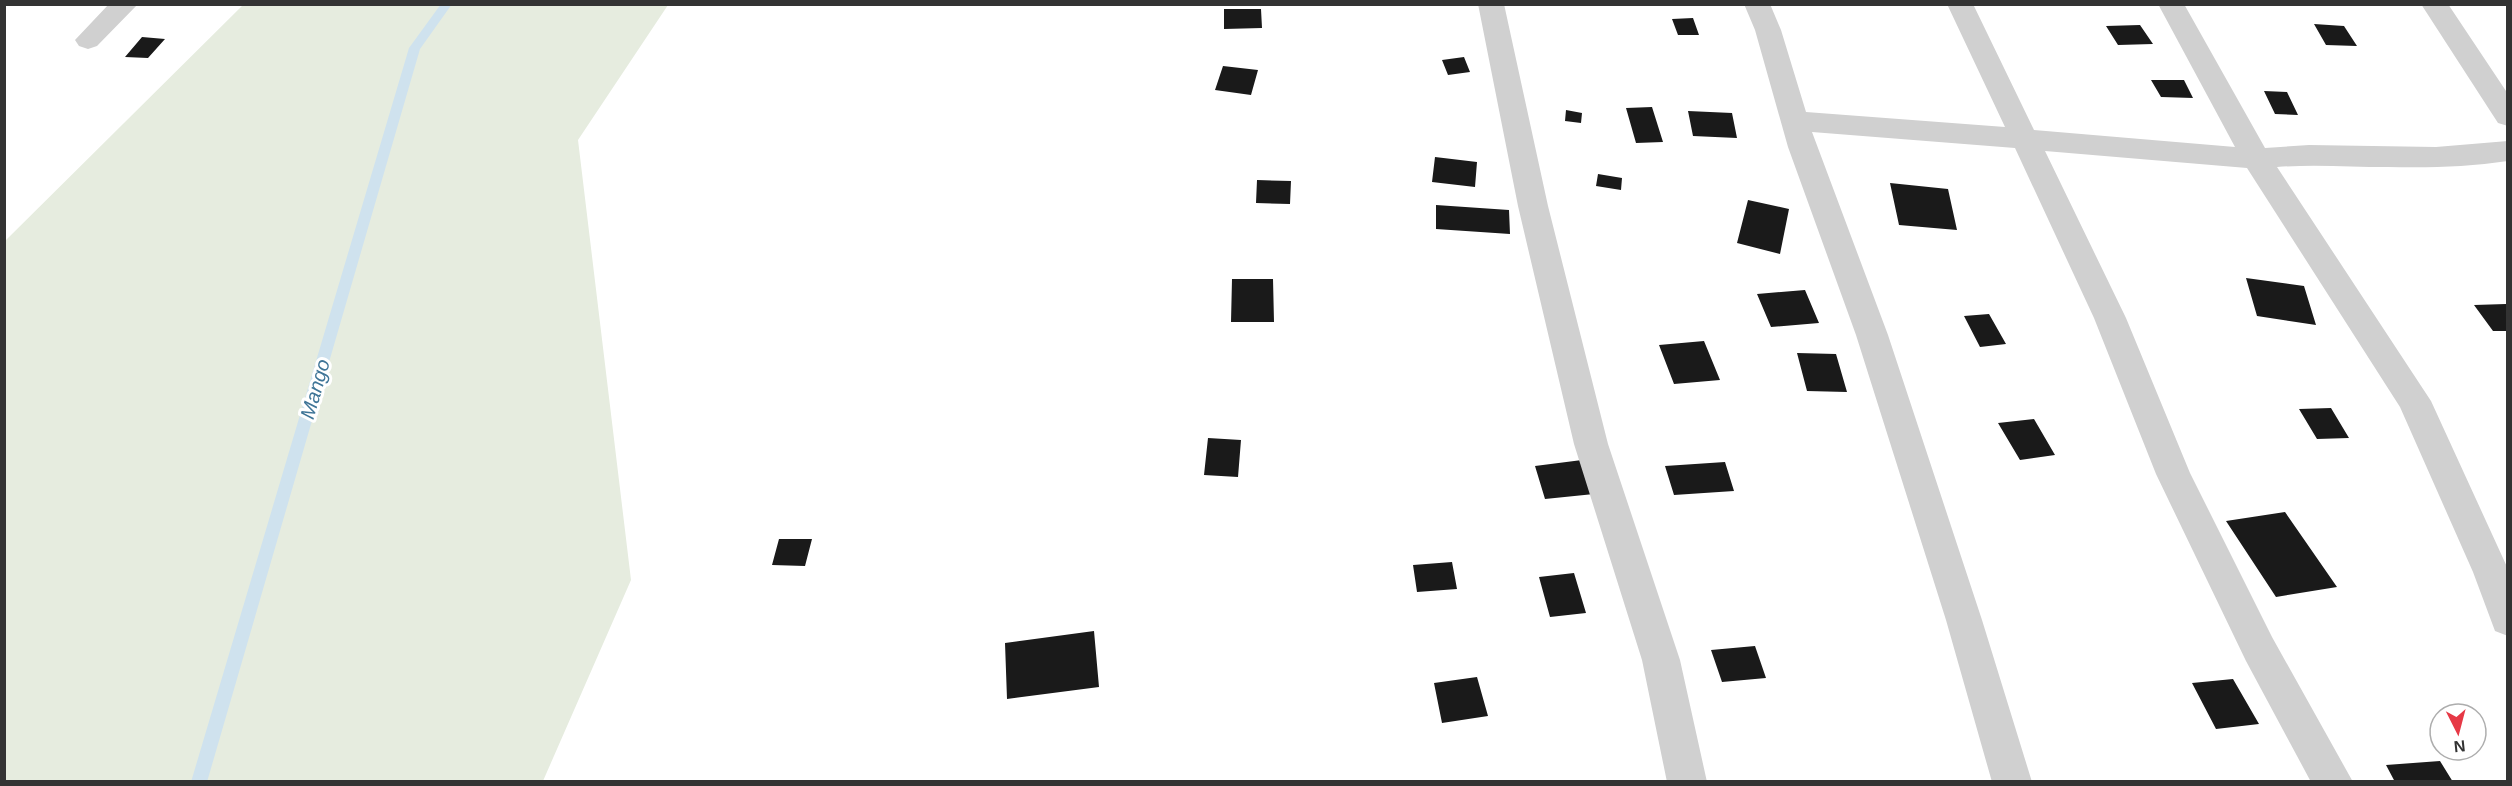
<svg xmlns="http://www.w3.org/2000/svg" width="2512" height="786" viewBox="0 0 2512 786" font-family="Arial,sans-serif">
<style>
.green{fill:#e6ecdf}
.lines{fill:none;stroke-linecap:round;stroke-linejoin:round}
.stream{fill:#cfe2ee;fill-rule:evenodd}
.building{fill:#1a1a1a}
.street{fill:#d0d0d0;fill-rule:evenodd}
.labels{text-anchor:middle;stroke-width:6;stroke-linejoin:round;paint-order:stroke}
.water-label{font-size:20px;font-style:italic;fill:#3f7597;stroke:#fff}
</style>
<rect width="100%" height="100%" fill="#fff"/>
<!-- green -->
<path class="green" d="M243 5H668L578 140 631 580 543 781H5V241Z"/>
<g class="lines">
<!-- stream -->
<path class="stream" d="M441 4H452L420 49 207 782H191L409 48Z"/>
</g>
<!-- building -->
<path class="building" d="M1224 9H1261L1262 28 1224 29Z
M1693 18 1699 35H1678L1672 19Z
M2314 24 2344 26 2357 46 2326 45Z
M2140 25 2153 44 2118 45 2106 26Z
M142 37 165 39 148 58 125 57Z
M1464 57 1470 72 1448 75 1442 60Z
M1223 66 1258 70 1251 95 1215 90Z
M2151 80H2184L2193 98 2161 97Z
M2264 91 2287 92 2298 115 2275 114Z
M1652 107 1663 142 1636 143 1626 108Z
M1566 110 1582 113 1581 123 1565 121Z
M1688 111 1732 113 1737 138 1693 136Z
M1435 157 1477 162 1475 187 1432 182Z
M1598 174 1622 178 1621 190 1596 186Z
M1257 180 1291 181 1290 204 1256 203Z
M1890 183 1948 189 1957 230 1899 225Z
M1748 200 1789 209 1780 254 1737 243Z
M1436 205 1509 210 1510 234 1436 229Z
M2246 278 2304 286 2316 325 2257 316Z
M1232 279H1273L1274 322H1231Z
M1805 290 1819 323 1771 327 1757 294Z
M2506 304 2508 331H2493L2474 305Z
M1989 314 2006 344 1980 347 1964 316Z
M1704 341 1720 380 1674 384 1659 345Z
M1797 353 1836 354 1847 392 1807 391Z
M2331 408 2349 438 2317 439 2299 409Z
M2034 419 2055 455 2020 460 1998 423Z
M1208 438 1241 440 1238 477 1204 475Z
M1582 460 1594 494 1545 499 1535 466Z
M1725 462 1734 491 1674 495 1665 466Z
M2285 512 2337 587 2276 597 2226 521Z
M779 539H812L805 566 772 565Z
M1452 562 1457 589 1417 592 1413 565Z
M1574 573 1586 613 1550 617 1539 577Z
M1094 631 1099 687 1007 699 1005 643Z
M1755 646 1766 678 1722 682 1711 650Z
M1477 677 1488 716 1442 723 1434 683Z
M2233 679 2259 724 2216 729 2192 683Z
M2440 761 2453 782H2395L2386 765Z"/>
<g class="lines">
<!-- street -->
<path class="street" d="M109 4H138L97 46 88 49 79 46 75 40Z
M1478 4H1504L1548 206 1608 444 1680 660 1707 782H1667L1642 660 1574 444 1518 206Z
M1744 4H1770L1781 30 1806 112 2005 127 1947 4H1973L2034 130 2235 147 2158 4H2184L2265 148 2309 145 2436 147 2508 141V161C2468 167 2428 168 2388 167 2351 167 2314 164 2277 167L2431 401 2508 569V636L2495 631 2473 572 2400 407 2247 168 2045 151 2126 318 2190 473 2272 637 2353 782H2311L2246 661 2156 474 2094 318 2015 148 1812 132 1888 335 1982 620 2032 782H1992L1946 620 1856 335 1788 147 1755 30Z
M2421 4H2448L2508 94V126L2498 123Z"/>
</g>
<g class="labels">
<!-- water labels -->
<g class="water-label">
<text transform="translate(315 389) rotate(-74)" y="7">Mango</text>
</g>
</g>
<!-- border -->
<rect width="2512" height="786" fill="none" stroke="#333333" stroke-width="12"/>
<!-- north arrow -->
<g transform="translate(2458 732) rotate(174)"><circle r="28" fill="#ffffff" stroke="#adadad" stroke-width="1.5"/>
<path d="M0-4.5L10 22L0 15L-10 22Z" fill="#e63946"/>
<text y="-9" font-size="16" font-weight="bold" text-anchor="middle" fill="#333333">N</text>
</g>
</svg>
